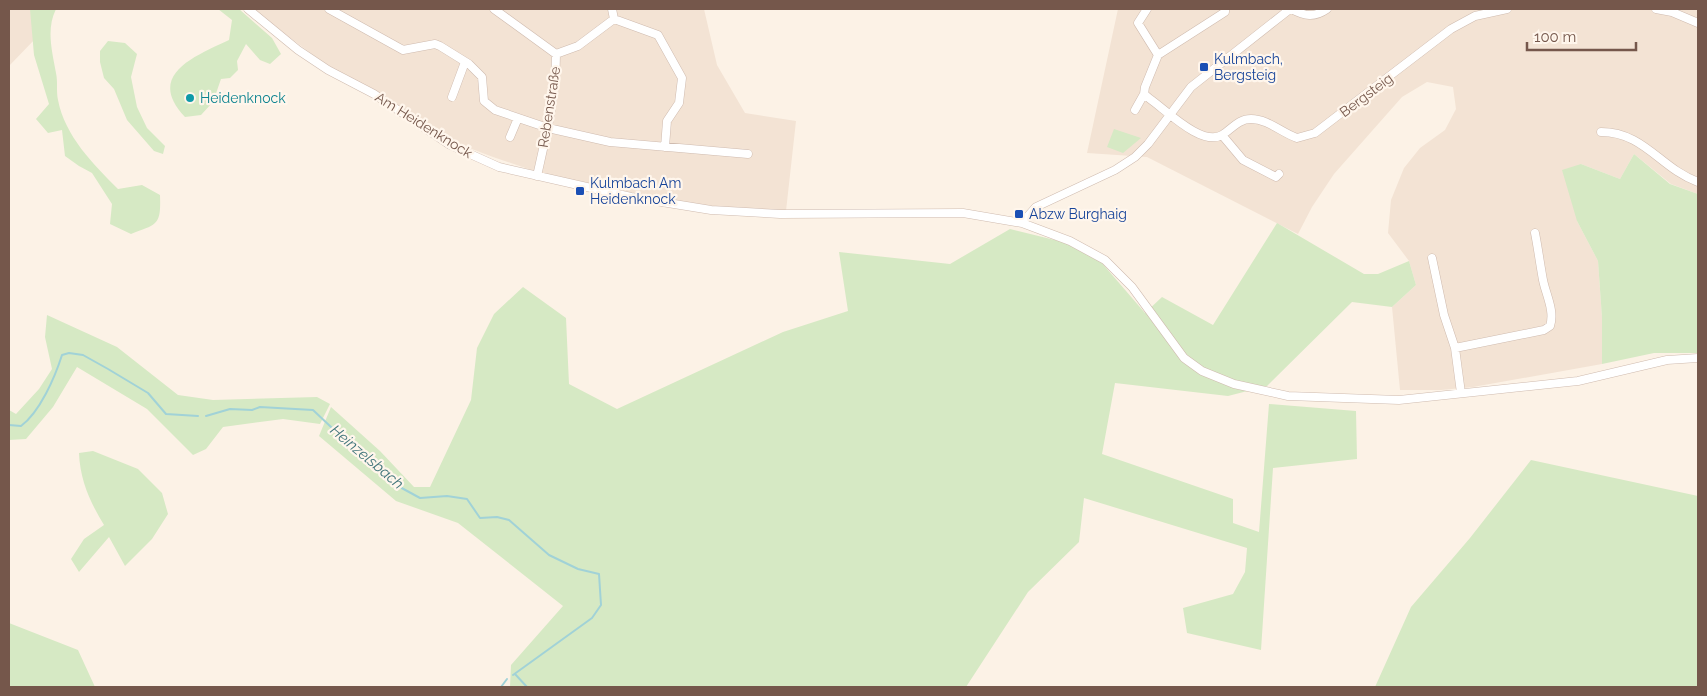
<svg xmlns="http://www.w3.org/2000/svg" width="1707" height="696" viewBox="0 0 1707 696" font-family="Raleway,sans-serif">
<style>
.residential{fill:#f3e3d4}
.green{fill:#d6e9c4}
.lines{fill:none;stroke-linecap:round;stroke-linejoin:round}
.stream{stroke:#a1d2d7;stroke-width:2}
.minor-casing{stroke:#cfbbaf;stroke-width:9}
.minor{stroke:#fff;stroke-width:8}
.transit-dot{fill:#1a4fb4;stroke:#fff6ec;stroke-width:2}
.culture-dot{fill:#0f9aa8;stroke:#fff6ec;stroke-width:2}
.labels{text-anchor:middle;stroke-width:4.5;stroke-linejoin:round;paint-order:stroke}
.transit-label{font-size:14px;fill:#164399;stroke:#fff6ec;text-anchor:start}
.street-label{font-size:14px;fill:#75574b;stroke:#fff6ec}
.culture-label{font-size:14px;fill:#0d838f;stroke:#fff6ec;text-anchor:start}
.water-label{font-size:15px;font-style:italic;fill:#3f747a;stroke:#fff6ec}
</style>
<rect width="100%" height="100%" fill="#fcf2e6"/>
<!-- residential -->
<path class="residential" d="M9 9H41L37 37 9 66Z
M252 9H704L717 65 745 113 796 121 786 211 731 210 639 194 543 174 493 157 456 143 393 102 325 64Z
M1118 9H1698V194L1671 184 1634 154 1620 179 1581 164 1577 221 1598 261 1602 318V364L1473 387 1441 390H1400L1392 307 1416 285 1409 261 1388 233 1391 200 1404 168 1420 148 1445 130 1456 109 1453 87 1427 82 1402 97 1334 174 1312 207 1298 234 1147 157 1087 153Z"/>
<!-- green -->
<path class="green" d="M30 9H56C46 29 52 51 56 73 58 82 56 91 58 100 65 136 93 164 118 189L142 185 160 195C161 225 158 224 131 234L110 224 112 204 92 173 79 166 65 156 62 130 48 133 36 119 49 104 34 55Z
M218 9H239L272 38 281 54 270 64 260 60 246 44 237 61 238 70 230 78 221 79 213 102 201 115 185 117C145 75 195 56 229 40L232 20Z
M108 41 125 43 137 54 131 77 137 107 147 128 165 146 163 154 154 151 127 120 114 89 104 78 100 62V51Z
M1114 129 1141 138 1123 153 1107 147Z
M1634 154 1670 184 1698 194V353H1654L1602 364V318L1598 261 1577 221 1562 170 1581 164 1620 179Z
M1277 223 1364 274H1378L1409 261 1416 285 1392 307 1352 302 1267 386 1228 396 1115 383 1102 454 1233 499V523L1259 532 1269 404 1356 411 1357 459 1273 468 1261 650 1187 633 1183 608 1233 594 1245 572 1247 548 1084 498 1079 542 1028 592 966 687H510L511 665 563 606 458 523 396 501 319 436 331 407 380 451 414 487H430L471 400 477 348 494 314 523 287 566 318 569 384 617 409 783 332 848 311 839 252 950 264 1010 229 1063 242 1101 262 1145 313 1162 297 1213 325Z
M47 315 117 347 178 395 213 400 317 397 330 404 320 424 283 419 223 427 206 449 193 455 147 409 77 367 53 407 26 439 9 440V410L16 414 39 389 52 369 45 337Z
M93 451 138 469 162 493 168 514 152 539 125 566 109 537 79 572 71 559 84 539 104 525C90 502 80 480 79 453Z
M1531 460 1698 496V687H1375L1411 607 1470 538Z
M9 623 78 650 95 687H9Z"/>
<g class="lines">
<!-- stream -->
<path class="stream" d="M206 416 230 409 252 410 260 407 313 410 348 443 369 457 398 486 420 498 447 496 467 499 480 518 497 517 509 520 549 555 578 569 599 574 601 605 592 618 513 675
M9 425 21 426C40 412 55 377 62 355L69 353 83 355 108 369 148 393 166 414 198 416
M515 674 527 687
M501 687 507 679"/>
<!-- minor casing -->
<g class="minor-casing">
<path id="minor" d="M248 9 298 50 328 70 374 94 450 145 499 167 631 197 711 210 780 214 963 213 1022 223 1070 241 1105 260 1132 287 1184 358 1202 371 1234 384 1288 396 1399 400 1578 381 1667 360 1698 358
M329 9 403 50 435 44 440 46 469 64 482 77 484 101 495 110 548 128 610 142 748 154
M494 9 556 54C556 96 546 136 537 176
M612 9 614 19
M1147 9 1138 23 1158 55
M1225 9V12L1158 55 1145 87 1144 94 1150 99C1166 110 1202 147 1222 135 1232 129 1238 119 1251 119 1268 119 1282 133 1297 138L1315 133 1451 29 1475 16 1507 9
M1291 9C1305 16 1314 18 1327 9
M1656 9 1672 12 1698 23
M614 19 658 35 682 78 679 103 667 121 665 147
M556 54 578 46 614 19
M452 97 465 62
M1135 110 1144 94
M1601 132C1644 132 1660 168 1698 182
M1222 135 1243 160 1276 177 1279 174
M510 137 518 118
M1022 223 1036 207 1115 170 1135 157 1148 144 1191 87 1290 9
M1432 258 1444 315 1455 348 1461 393
M1455 348 1544 330 1550 326C1555 311 1546 295 1543 280 1540 264 1538 248 1535 233"/>
</g>
<!-- minor -->
<use href="#minor" class="minor"/>
</g>
<!-- markers -->
<g class="transit-dot">
<rect x="1199" y="62" width="10" height="10" rx="2.5"/>
<rect x="575" y="186" width="10" height="10" rx="2.5"/>
<rect x="1014" y="209" width="10" height="10" rx="2.5"/>
</g>
<circle class="culture-dot" cx="190" cy="98" r="5"/>
<g class="labels">
<!-- transit labels -->
<g class="transit-label">
<text x="1214" y="64">Kulmbach,<tspan x="1214" dy="16">Bergsteig</tspan></text>
<text x="590" y="188">Kulmbach Am<tspan x="590" dy="16">Heidenknock</tspan></text>
<text x="1029" y="219">Abzw Burghaig</text>
</g>
<!-- street labels -->
<g class="street-label">
<text transform="translate(1366 95) rotate(-37)" y="5">Bergsteig</text>
<text transform="translate(549 107) rotate(-81)" y="5">Rebenstraße</text>
<text transform="translate(424 125) rotate(32)" y="5">Am Heidenknock</text>
</g>
<!-- culture labels -->
<g class="culture-label">
<text x="200" y="103">Heidenknock</text>
</g>
<!-- water labels -->
<g class="water-label">
<text transform="translate(367 457) rotate(40)" y="5">Heinzelsbach</text>
</g>
</g>
<!-- border -->
<rect width="1707" height="696" fill="none" stroke="#75574b" stroke-width="20"/>
<!-- scale -->
<path d="M1527 42v8h109v-8" fill="none" stroke="#75574b" stroke-width="2.5"/>
<text x="1534" y="42" font-size="15" fill="#75574b" stroke="#fff6ec" stroke-width="4" paint-order="stroke">100 m</text>
</svg>
